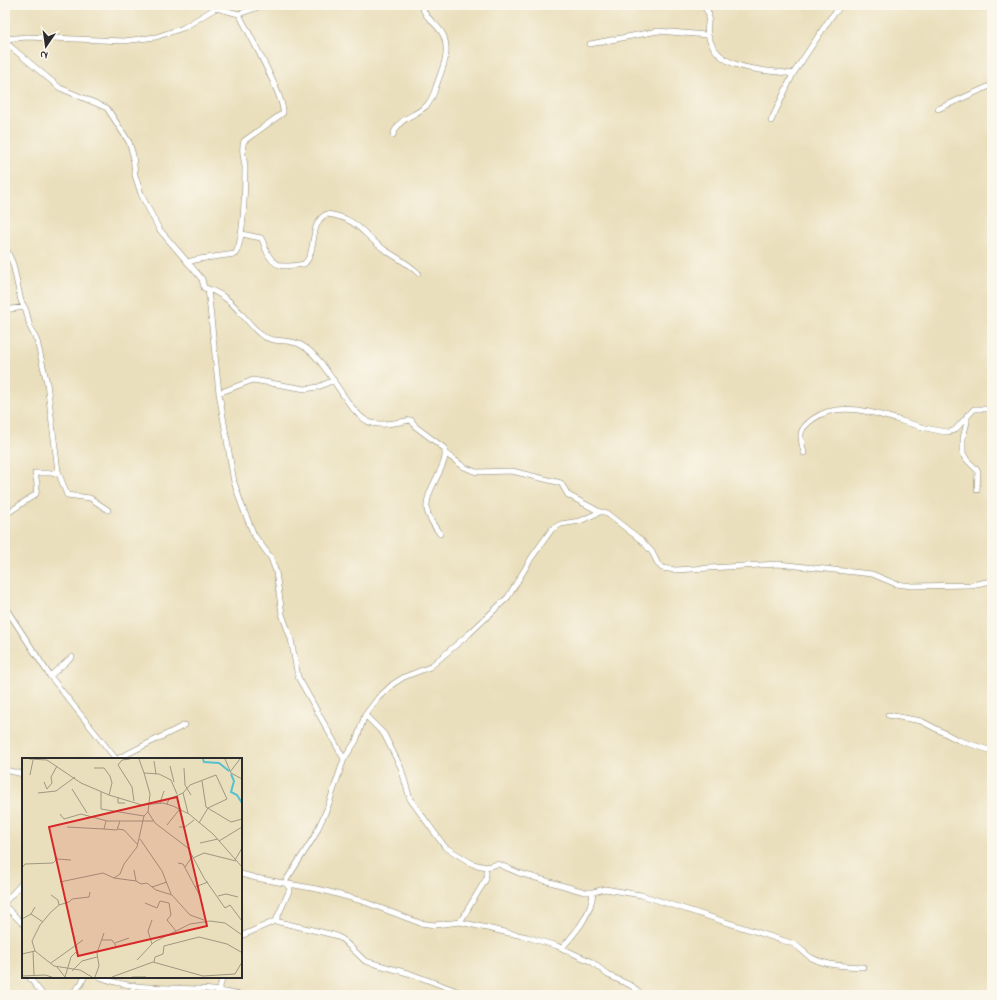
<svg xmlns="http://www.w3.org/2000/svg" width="997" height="1000" viewBox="0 0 997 1000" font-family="'Indie Flower',sans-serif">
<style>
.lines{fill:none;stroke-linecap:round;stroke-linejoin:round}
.minor-casing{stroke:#8a8574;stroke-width:6}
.minor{stroke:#fff;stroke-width:5}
.inset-river{fill:none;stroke:#55c2ce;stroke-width:2}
.inset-road{fill:none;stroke:#9e9782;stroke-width:1}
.view{fill:#d62828;fill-opacity:0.15;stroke:#d62828;stroke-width:2}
.inset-edge{fill:none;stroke:#2b2b2b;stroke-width:2}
</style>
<rect width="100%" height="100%" fill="#fbf7ec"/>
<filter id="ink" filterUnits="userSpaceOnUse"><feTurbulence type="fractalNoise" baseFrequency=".025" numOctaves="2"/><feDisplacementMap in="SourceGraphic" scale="8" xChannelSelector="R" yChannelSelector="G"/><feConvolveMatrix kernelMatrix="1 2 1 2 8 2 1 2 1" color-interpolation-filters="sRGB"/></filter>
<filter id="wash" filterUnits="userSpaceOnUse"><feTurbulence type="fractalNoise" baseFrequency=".012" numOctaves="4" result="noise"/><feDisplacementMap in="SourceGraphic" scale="16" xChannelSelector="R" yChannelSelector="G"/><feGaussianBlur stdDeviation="0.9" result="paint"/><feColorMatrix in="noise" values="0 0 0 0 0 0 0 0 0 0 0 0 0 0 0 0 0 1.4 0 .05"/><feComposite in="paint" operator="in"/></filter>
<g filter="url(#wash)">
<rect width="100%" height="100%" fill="#eadfbc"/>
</g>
<g filter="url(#ink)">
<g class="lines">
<!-- minor casing -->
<g class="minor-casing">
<path id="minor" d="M705 8 709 14C709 20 706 29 708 35 718 73 764 69 793 74
M5 39 27 37 124 41 156 37 183 28 216 8 239 14 264 5
M5 42 60 88 107 108 129 142 133 155 135 175 141 194 159 229 202 279 204 288 208 289 219 393 234 482 242 506 254 535 271 558 276 572 282 614 291 639 298 677 344 759
M590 44 658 31 707 35
M938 109 992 85
M771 121 793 74 831 17 842 5
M393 135C400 116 413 118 426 106 433 100 434 91 437 84 442 68 449 57 445 40 442 25 424 20 422 5
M242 234 261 238C264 242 264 246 266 250 274 270 286 267 304 264 318 252 308 222 327 214 358 218 362 234 385 250 397 258 408 263 418 273
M5 246 13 264 21 301 26 310 30 327 37 341 47 383 58 471 67 495 90 498 108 510
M187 262 199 259 235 254C244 243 245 185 245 168 245 159 240 151 244 141L283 113C285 98 248 32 239 14
M205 288C233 296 241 317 260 334 272 344 288 338 301 345 328 359 345 411 369 422 380 427 400 422 411 420L416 427 444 448C451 464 424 489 427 510 428 518 435 527 440 534
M5 310 24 307
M219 393 253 380 305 389 318 387 334 380
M967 415V422L963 438V453L967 460 978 471 977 490
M445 453 464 467 476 472 512 471 561 483 568 495 600 512
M804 453C800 435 797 431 813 419 851 392 908 430 949 432L955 430 974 409H992
M5 515 36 494 37 484 35 473H52L58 471
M5 607 50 676 116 759
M50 676 72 657
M365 715 384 734 401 768 410 799 445 847 473 864 486 867
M888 715 921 721 958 740 992 751
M117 759 185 725
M5 770 23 774
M241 874 256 878 322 890 362 901 420 923 435 925 460 922 527 937 557 946 592 962 608 975 632 986 641 995
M593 892 605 889 641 895 791 943C800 946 804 954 812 958 827 966 846 966 863 967
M5 902 23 882
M5 906 23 924
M275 921 334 935 342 939 365 961 411 974 468 995
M460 922 486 879V867L498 864 519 873 585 892H593C592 914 576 932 562 948
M241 936 275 921 277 918 290 889 285 882 314 837 327 809 344 759 356 741 365 715 378 698 393 684 404 677 430 667 470 633 508 597 532 557 552 529 561 524 580 521 600 512H605L641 540 652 552 658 564 662 568 675 570 778 564 872 574 896 584 912 586 971 585 992 581
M29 977 43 995
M100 977C131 990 167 987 200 989 213 989 227 992 240 995
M71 995 81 984 84 977
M130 995 134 985
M217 995 223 977"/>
</g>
<!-- minor -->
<use href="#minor" class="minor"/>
</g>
</g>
<!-- overview -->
<g transform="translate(22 758)">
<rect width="220" height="220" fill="#eadfbc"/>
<path class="inset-river" d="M181 1 182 4 197 5 207 13M209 16 212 23 209 34 215 37 220 45"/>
<path class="inset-road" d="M7 1 25 2 59 25 87 37 120 47 141 45 151 48 167 56 191 76 220 109M108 1 100 2 96 7 110 29 112 43M117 1 122 15 137 16 149 22 155 36M203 1 209 15 220 21M132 3 134 16M148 8 152 24M72 10H82L88 18 90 25 87 37M162 10 163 27 169 37M208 14 218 1M8 17 11 2M180 23 184 49 209 64 220 61M22 24 25 31 30 25 29 19 35 8M50 31 65 55M79 34V51L122 58M16 35 34 33 53 19M161 35 166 55M96 39V45H103M138 45 142 33M145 46 147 41 161 35 168 27 194 17 205 41 186 50 177 65M126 54 133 65 166 90 182 120 203 150 208 147 220 163M38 56 42 61 59 56 85 63H131M84 63 82 71 95 72 98 63M145 67 157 52M45 69 82 71M157 69H163L172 62M96 71 102 72 116 87M118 81 140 113 149 136M197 83 220 69M178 85 196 81M171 100 182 95 214 103M213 102 220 90M156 105 161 106 178 138M163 109 170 99M0 110 3 106 31 105 35 101 49 102M112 112 114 123 119 126 125 125 134 132 150 137 168 157 182 162M92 120 114 123M38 124 81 115 92 120 98 116 102 106 115 89 122 58 126 54 128 36 122 15M130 129 145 124M173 129 186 124M29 137 36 142 37 147M196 138 204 136 216 139M123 145 135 150 138 143 147 145M147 145 149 157 145 162 154 173M9 156 21 164M0 161 9 156 13 149M130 162 126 173 130 186M80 182H90L94 188M93 185 107 180M11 193 12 218M13 193 10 183 18 167 29 154 37 147 47 144 50 141 67 139 68 134M0 196 13 193 32 208 58 212 70 219M115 202 132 184 168 166 188 163 203 165 220 177M132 204 133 199 141 196 142 188 177 179 205 186 219 194M29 205 61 182M35 209 43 219M50 213 60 203 75 199M0 218 23 217 30 219M43 219 49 199 54 194M73 219 77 208 75 195 82 175M90 219 131 204 181 218 213 216 220 204M110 219H124"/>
<path class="view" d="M155 39 185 168 56 198 27 69Z"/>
<rect width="220" height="220" class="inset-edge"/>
</g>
<!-- margin -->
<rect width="997" height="1000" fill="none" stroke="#fbf7ec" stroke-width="20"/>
<!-- north arrow -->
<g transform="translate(46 46) rotate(193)" stroke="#fbf7ec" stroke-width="3" paint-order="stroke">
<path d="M0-3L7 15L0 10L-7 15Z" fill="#2b2b2b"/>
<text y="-6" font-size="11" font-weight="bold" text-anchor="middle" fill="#2b2b2b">N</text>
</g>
</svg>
